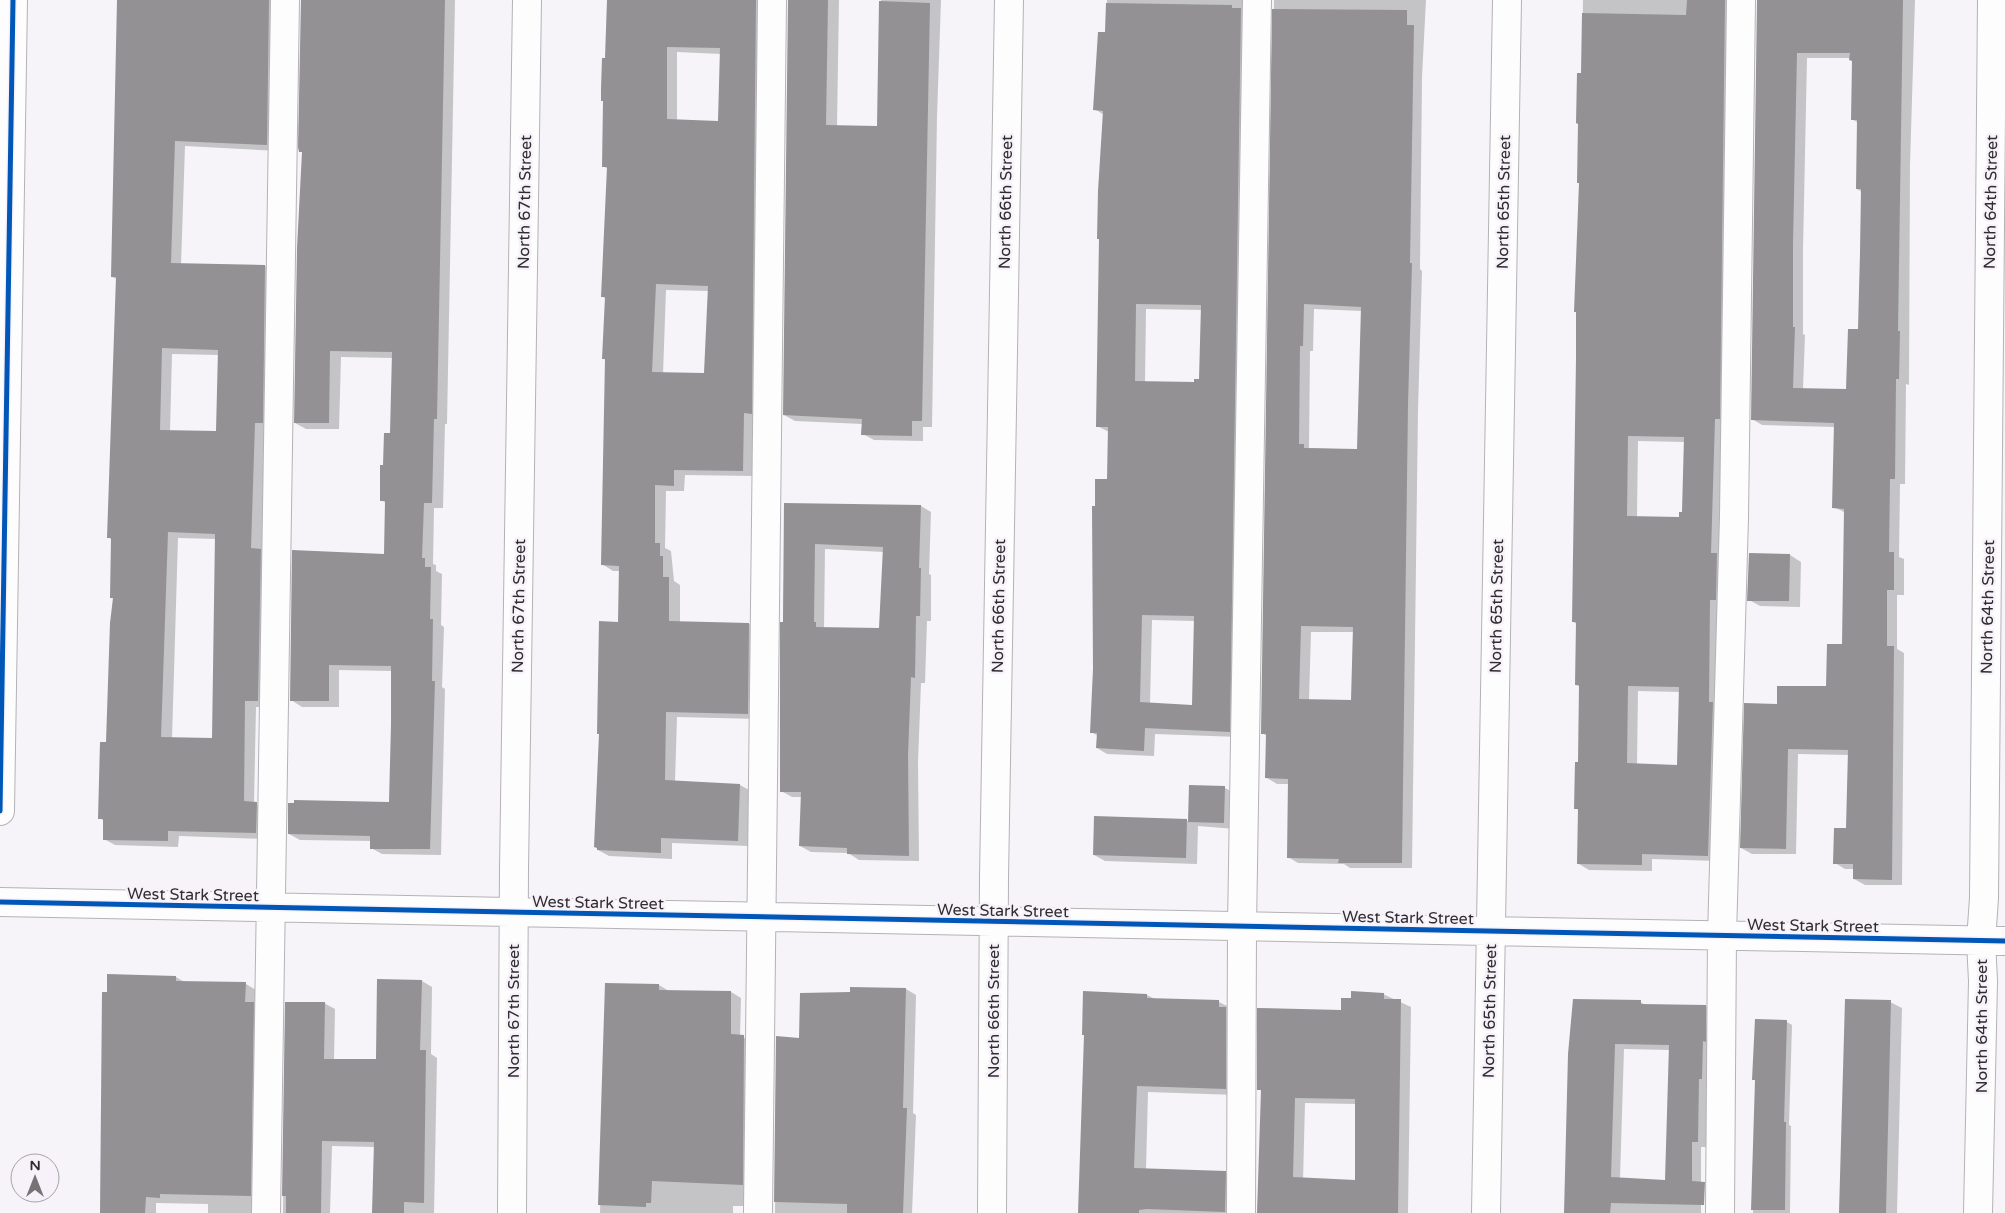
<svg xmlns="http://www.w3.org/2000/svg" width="2005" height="1213" viewBox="0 0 2005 1213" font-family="'Varela Round',sans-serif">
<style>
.shadow{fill:#0003;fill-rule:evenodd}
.building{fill:#939194;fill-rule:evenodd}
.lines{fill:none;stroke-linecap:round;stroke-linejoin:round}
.minor-casing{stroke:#b4b2b5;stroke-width:30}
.minor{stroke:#fefdfe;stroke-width:28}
.cycleway-casing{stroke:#f7f2fa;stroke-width:8}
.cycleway{stroke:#0057b8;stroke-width:5}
.labels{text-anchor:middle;stroke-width:5;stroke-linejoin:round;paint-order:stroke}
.street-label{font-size:16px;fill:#2f2d30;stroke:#f7f2fa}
</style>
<rect width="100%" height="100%" fill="#f6f4f8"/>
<!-- shadow -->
<path class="shadow" d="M119 0H282L278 151 185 146 181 265 265 266 276 272 266 429 262 551 271 556 269 707H256L254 803 267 809V839L179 836 178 847 115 845 104 839 105 821 99 818 107 744 114 599 111 597 112 540 108 537 117 279 112 277ZM172 354 219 355 217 432 170 431ZM178 538 217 539 213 740 172 738Z
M302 0H455L447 424H445L443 508H434L433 564 436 565V571L442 574 441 625 444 627 442 687 445 689 441 855 382 854 371 848V841L300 840 289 834 391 803 392 671 339 670V707H302L291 700 385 556 386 503 381 500 384 466 391 434 393 358 341 357 339 429H306L295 423 303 153 300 151Z
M609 0H769L753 476 685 475 684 491H666L665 548 671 551 674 581 680 585V622L749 624 760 631 759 719 677 717 675 782 740 785 751 791 748 846 672 843V859L609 856 598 850 619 623 620 571H613L602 564 606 360 604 359 606 299 603 297 608 169 603 166ZM677 52 721 54 719 122 677 120ZM666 290 709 291 705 375 663 374Z
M789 0H839L837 126 879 127 881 0H941L937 117 932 427H923V441L874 440 863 434V424L795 421 784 415Z
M1107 0H1253L1239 737 1155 734 1154 756 1107 754 1097 748 1098 736 1091 732 1095 669 1096 507 1108 480 1109 432 1097 426 1104 115 1095 109 1106 33ZM1146 309 1202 310 1201 380 1195 383 1145 382ZM1152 620 1195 621 1193 706 1150 704Z
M1274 0H1426L1422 77 1420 269 1422 271 1418 411 1412 868H1350L1344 864 1298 863 1288 857 1289 784H1277L1267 778V736L1262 733ZM1314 309 1362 311 1358 450 1309 448 1310 351H1313ZM1311 632H1354L1352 701 1309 700Z
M1583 0H1737L1718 861 1652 859V871L1589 870 1579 864 1580 811 1575 808 1579 764 1580 687 1576 685 1577 624 1573 622ZM1638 441 1685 442 1683 513 1680 518 1637 517ZM1638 691 1680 692 1678 766 1637 765Z
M1758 0H1915L1910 165 1909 385 1906 384 1905 484H1900L1899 557 1904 559V595H1897V649L1904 653 1902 885H1865L1854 879 1855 869H1845L1835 863 1847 830 1849 755 1798 754 1796 854H1752L1741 848 1778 705 1827 687 1843 646 1846 513 1834 507 1835 427 1762 425 1752 419ZM1807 58H1851L1853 61 1852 119 1858 123 1857 189 1862 192 1859 331 1847 390 1803 389 1805 335 1803 334V250Z
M785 504 921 506 931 512 929 574 931 575V621H927L925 683H921L918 762 919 861 859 860 848 853 811 852 800 846 802 797H792L781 791ZM825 549 884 552 880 630 824 629Z
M1790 555 1801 562 1800 607 1760 606 1749 600Z
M1190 786 1225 788 1236 794 1235 829 1198 826 1197 864 1105 861 1094 855 1186 820 1189 822Z
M176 977 186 983 246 984 256 990 261 1213H208V1204L156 1203V1213H101Z
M422 981 432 987 431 1054 437 1058 434 1213H386L375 1147 332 1146 330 1213H283L286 1003H324L335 1009 334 1060H377Z
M606 984 659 985 669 991 731 992 741 998 740 1036 754 1042 752 1206H733V1213H600Z
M906 989 916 995 913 1113 916 1115 912 1213H775L777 1038 800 1039 851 993Z
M1383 994 1411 1007 1408 1213H1349L1356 1181V1104L1305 1103 1303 1181 1309 1213H1258L1262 1091 1258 1089 1342 1012Z
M1147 995 1155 999 1219 1002 1231 1008 1237 1095 1148 1092 1146 1170 1225 1172 1237 1179V1213H1080Z
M1640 1002 1646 1005 1706 1006 1715 1012 1708 1147H1701V1213H1566L1570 1054ZM1624 1049 1670 1050 1667 1181 1620 1178Z
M1890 1002 1902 1008 1897 1213H1842Z
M1756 1021 1787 1022 1792 1025 1789 1125 1791 1126 1790 1213H1753L1756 1081 1753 1079Z"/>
<!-- building -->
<path class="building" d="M117 0H269L267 145 175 141 171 263 265 265 263 423H255L251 548 261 549 258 701H245L244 801 257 802 256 833 168 831V841L103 840V819H98L100 742H106L110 623 113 598H110L111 538H107L116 277H111ZM162 348 218 350 216 431 160 430ZM168 532 215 534 212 738 161 737Z
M301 0H445L437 419H434L432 503H424L422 558H425V567H431L430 619H433L432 681H435L430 849H370V836L288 834V803H294V800L389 802 391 724V666L329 665V701H290L292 550 384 554 385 501H380V465H383L384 433H390L392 352 330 351 329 423H294L297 248 302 152H299L298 147Z
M607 0H756L752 414 744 413 743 471 674 470V486L655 485V543H660V556H663V577H669V621L749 623 748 714 666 712 665 780 740 784 738 841 661 838V853L597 850V848L594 847 599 734H597L599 621 618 622 619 566 601 565 605 359H602L605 297H601L607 167H602L603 101H601V89L602 58H605ZM667 47 720 48 718 121 667 119ZM656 284 708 286 704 373 652 372Z
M788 0H828L826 125 877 126 879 1 930 3 922 421H912V436L861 435 862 419 783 415Z
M1687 0H1725L1720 419H1715L1711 553H1717L1716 600H1710L1709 702H1713L1708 856 1642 854V865L1577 864 1578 809H1574L1575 762H1578L1579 685H1575L1576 622H1572L1576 359V312H1574L1579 183H1577L1578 124 1576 123 1577 73H1581L1582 13 1686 15ZM1628 436 1684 437 1682 512H1679V517L1627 516ZM1628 686 1679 687 1677 765 1627 763Z
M1757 0H1903L1898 331H1900L1899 379H1896L1895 479H1890L1889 552H1894V590H1887V646H1894L1892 880 1853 879V864H1833L1834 828H1846L1848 750 1788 749 1786 849 1740 848 1744 703 1777 704V686H1826L1827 644H1842L1844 509 1832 508 1834 423 1751 420ZM1797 53H1850L1849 60 1852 61 1851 120H1857L1856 189H1861L1860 253 1858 329H1848L1846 389 1793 388 1795 327H1793V243Z
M1106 3 1232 5V8H1241L1230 732 1145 728 1144 751 1096 748 1097 733H1090L1093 669 1092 506H1095V479H1107L1108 427H1096L1099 239H1097L1098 191 1103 111 1093 110 1098 32H1105ZM1136 304 1201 305 1199 379H1194V382L1135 381ZM1142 615 1194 616 1192 705 1140 702Z
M1272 9 1407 10V25H1414L1410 263H1412L1408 404 1402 863H1338L1339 859 1287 858 1288 779 1265 778 1266 734H1261ZM1304 304 1361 307 1357 449 1304 448V444H1299L1300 346H1303ZM1301 626 1353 627 1351 700 1299 699Z
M784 503 921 505 919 568H921L920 616H916L915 678 911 677 908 755 909 856 847 854V848L799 846 801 792H780V622H783ZM815 544 883 547 879 628 816 627V622H814Z
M1749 553 1790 554 1789 601H1747Z
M1189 785 1225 786 1224 823 1188 822Z
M1094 816 1187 819 1186 858 1093 855Z
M107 974 176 976V981L246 982 245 1002H254L251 1196 160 1194V1198L146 1197 145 1213H100L102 992H107Z
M377 979 422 980 420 1050H426L424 1203 404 1202V1213H372L374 1142 322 1141 321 1213H286V1196H282L285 1002H325L324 1059H376Z
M605 983 659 984V990L731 991V1034L744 1035 743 1185 652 1181 651 1203H646V1207L598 1205Z
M850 987 906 988 903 1108H907L903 1213H847V1204L774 1202 776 1036 799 1038 800 993 850 992Z
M1083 991 1147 994V998L1219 1000V1007H1226V1089L1137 1086 1134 1168 1226 1171 1225 1212 1147 1209 1139 1210V1213H1078L1084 1035H1082Z
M1351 991 1384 993V999H1401L1398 1213H1257L1261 1090H1257V1008L1341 1010V998H1351ZM1295 1098 1355 1099V1180L1293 1177Z
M1573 999 1641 1000V1004L1706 1005V1042L1703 1041 1702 1079H1699L1698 1142H1692V1181L1705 1182 1704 1205 1611 1203 1610 1213H1564L1568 1054ZM1615 1044 1669 1045 1665 1180 1611 1177Z
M1845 999 1891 1000 1886 1213H1839Z
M1755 1019 1787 1020 1784 1122H1786L1785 1210H1751L1755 1080H1752Z"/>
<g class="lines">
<!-- minor casing -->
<g class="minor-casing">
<path id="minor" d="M0 811 13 0
M0 902 2005 941
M266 1213 285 0
M512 1213 514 870 527 0
M758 1213 772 0
M992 1213 994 878 1009 0
M1241 1213 1242 927 1257 0
M1486 1213 1507 0
M1720 1213 1722 936 1734 517 1741 0
M1978 1213 1983 981 1981 941 1984 898 1992 0"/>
</g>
<!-- minor -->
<use href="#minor" class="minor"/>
<!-- cycleway casing -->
<g class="cycleway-casing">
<path id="cycleway" d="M0 811 13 0
M0 902 2005 941"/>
</g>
<!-- cycleway -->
<use href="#cycleway" class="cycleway"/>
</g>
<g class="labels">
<!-- street labels -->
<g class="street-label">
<text transform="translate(524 202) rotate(-89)" y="6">North 67th Street</text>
<text transform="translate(1005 202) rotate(-89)" y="6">North 66th Street</text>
<text transform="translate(1503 202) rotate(-89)" y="6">North 65th Street</text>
<text transform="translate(1990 202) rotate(-89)" y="6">North 64th Street</text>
<text transform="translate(518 606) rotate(-89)" y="6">North 67th Street</text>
<text transform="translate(998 606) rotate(-89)" y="6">North 66th Street</text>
<text transform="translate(1496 606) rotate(-89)" y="6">North 65th Street</text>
<text transform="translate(1987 607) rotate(-89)" y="6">North 64th Street</text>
<text transform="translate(193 894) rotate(1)" y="6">West Stark Street</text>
<text transform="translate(598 902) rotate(1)" y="6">West Stark Street</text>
<text transform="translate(1003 910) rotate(1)" y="6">West Stark Street</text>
<text transform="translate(1408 917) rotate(1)" y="6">West Stark Street</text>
<text transform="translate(1813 925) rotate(1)" y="6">West Stark Street</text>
<text transform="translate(513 1011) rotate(-90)" y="6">North 67th Street</text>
<text transform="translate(993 1011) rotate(-90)" y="6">North 66th Street</text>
<text transform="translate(1489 1011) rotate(-89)" y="6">North 65th Street</text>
<text transform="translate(1981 1026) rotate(-90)" y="6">North 64th Street</text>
</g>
</g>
<!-- north arrow -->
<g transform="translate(35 1178)"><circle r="24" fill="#f7f2fa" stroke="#a7a3a9"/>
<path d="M0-4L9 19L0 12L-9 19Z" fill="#757376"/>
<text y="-8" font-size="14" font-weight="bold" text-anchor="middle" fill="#2f2d30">N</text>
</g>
</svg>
